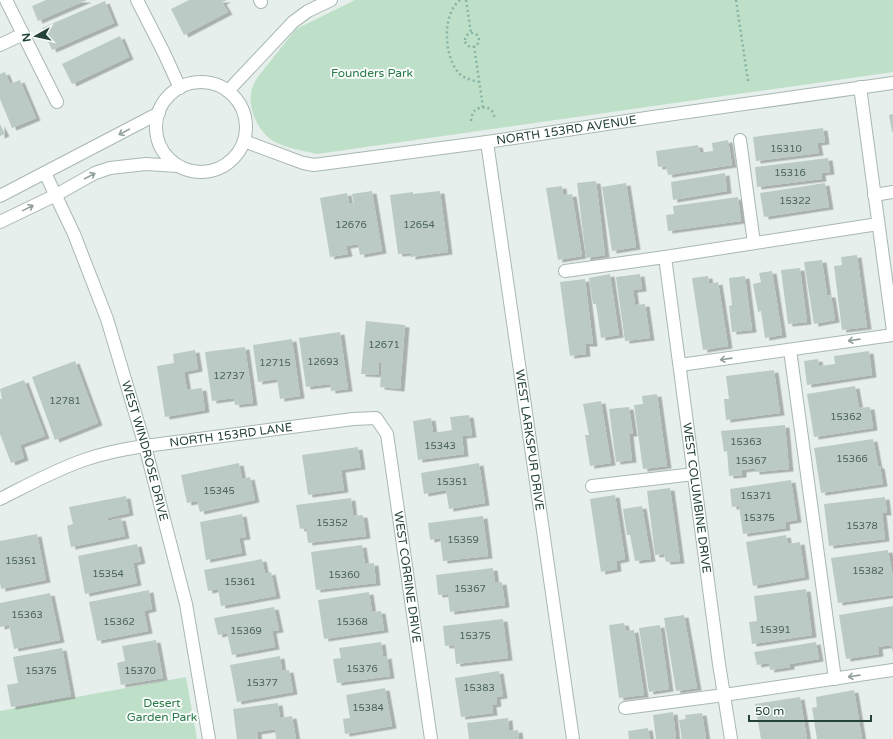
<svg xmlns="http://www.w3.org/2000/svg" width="893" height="739" viewBox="0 0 893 739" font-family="'Varela Round',sans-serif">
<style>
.green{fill:#bfe0c8}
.building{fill:#bbcac4;filter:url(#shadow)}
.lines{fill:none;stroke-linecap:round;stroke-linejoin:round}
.minor-casing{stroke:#a8b8b2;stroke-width:14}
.path{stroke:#86b3a5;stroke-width:2.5;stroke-dasharray:2 3;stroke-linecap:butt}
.minor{stroke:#fff;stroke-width:12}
.oneway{stroke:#92a09c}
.labels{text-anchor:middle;stroke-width:4;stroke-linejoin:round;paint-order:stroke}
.number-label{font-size:10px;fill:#4a645c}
.park-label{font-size:12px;fill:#2d7a4b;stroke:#f7fbf9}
.street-label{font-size:12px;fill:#24423a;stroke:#f7fbf9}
</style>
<defs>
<filter id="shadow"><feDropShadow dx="4.5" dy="2.5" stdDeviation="0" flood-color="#0004"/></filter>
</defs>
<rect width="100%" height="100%" fill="#e6efeb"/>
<!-- green -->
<path class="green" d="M355 0H893V72L317 154C304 151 287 148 275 142 258 133 245 105 253 86 254 83 256 80 257 78L296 29Z
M186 677 197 739H0V711Z"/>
<!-- building -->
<path class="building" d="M46 0H87L38 21 32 6Z
M189 0H227L222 2 228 12 184 35 171 9Z
M105 1 114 23 52 50 42 28Z
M120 36 129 57 72 84 62 64Z
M5 72 10 84 20 80 36 118 12 128 0 99V74Z
M893 114V132H892L889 115Z
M0 124 5 134 0 136Z
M823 128 825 142 817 143 819 153 756 161 753 137Z
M728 140 732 165 668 175 666 166 658 167 656 151 698 145 700 153 713 151 712 143Z
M828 158 830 172 821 173 822 179 757 187 755 167Z
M725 173 727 191 673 200 671 182Z
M596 181 605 255 586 258 577 183Z
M626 183 636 247 612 251 602 187Z
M825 183 829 207 764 217 760 193Z
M562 186 563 195 572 194 582 256 558 260 546 188Z
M372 191 382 251 360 255 358 244 346 246 348 254 330 257 320 198 347 193 349 203H354L352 194Z
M440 191 448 252 411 257V253L398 254 390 195 413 192V194Z
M738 197 741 221 668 231 666 215 674 214 673 206Z
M857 255 867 327 842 330 834 266 842 265 841 257Z
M822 260 827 295H831L835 320 814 324 804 262Z
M800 268 807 322 788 324 781 270Z
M772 271 782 335 765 338 761 311 758 312 753 284 761 282 759 273Z
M610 274 619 335 601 338 596 304H593L589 278Z
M640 274 642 289 633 290 635 305 645 304 650 338 625 341 616 277Z
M708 276 709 284 718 282 728 346 703 350 692 278Z
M745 276 752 330 732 332 729 306 732 305 729 278Z
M585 279 593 344H585L586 354 570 356 560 282Z
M366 321 405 325 400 389 380 387 382 363H379L378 375 361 374Z
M340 332 348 389 331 391 330 384 306 387 299 338Z
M292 339 300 396 280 399 277 379 258 382 253 345Z
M245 347 253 403 235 405 234 398 212 401 205 352Z
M195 350 198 369 184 372 187 390 202 388 205 410 165 417 157 366 174 363 173 354Z
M869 351 872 375 807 385 804 361 818 359 819 366 835 364 834 356Z
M75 361 98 423 55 440 32 377Z
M774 370 780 413 726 420 724 399H729L726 376Z
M24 380 45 436 20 445 24 458 11 463 0 434V399H2L0 389Z
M855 386 859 408 870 407 873 428 814 437 807 394Z
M657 394 667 466 643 469 634 405 643 404 642 396Z
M601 401 611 463 590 466 585 435H589L583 404Z
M629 407 633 434H629L632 460 616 462 609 409Z
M469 415 472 435 462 436 464 454 418 460 413 421 431 418 433 433 452 430 450 417Z
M785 425 789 469 755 472V468L742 470V475L729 476 727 451 724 452 721 431Z
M873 439 878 466H880L883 484 821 493 814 448Z
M358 447 361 467 341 470 344 490 308 495 302 455Z
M239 463 242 479 250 477 255 500 200 512 197 501 187 503 181 475Z
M479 463 485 503 449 509 446 490 424 494 421 473Z
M791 480 797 520 785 522 786 528 743 534 739 506 732 507 730 489Z
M670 488 680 561 666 562 664 554 655 555 647 491Z
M615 495 625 559 616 561 617 569 601 572 590 499Z
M126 496 129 513 107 518 108 521 121 518 125 536 71 547 67 526 73 524 69 507Z
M885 497 887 513H882L885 539 829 546 824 504Z
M351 498 353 516 363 515 366 536 308 543 306 528 300 529 296 505Z
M642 506 651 559 635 561 630 535H627L623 509Z
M242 514 246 537 239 538 242 553 206 560 200 522Z
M483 516 488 556 443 561 440 538 430 540 428 523Z
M37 534 46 580 1 589 0 582V541Z
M786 535 788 544 800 542 805 577 753 586 746 542Z
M137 544 141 561 133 563 137 583 85 594 78 556Z
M362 545 365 564 374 563 376 583 316 590 311 552Z
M888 550 893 577V595L838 603 831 558Z
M262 559 265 574 271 572 276 596 221 606 218 589 208 591 204 570Z
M493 568 495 583 502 582 505 605 450 612 448 594 438 595 436 575Z
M806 589 812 635 752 644 749 622 757 621 754 596Z
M149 590 152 609 144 611 148 631 97 641 89 602Z
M369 592 372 612 381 611 384 630 324 639 318 600Z
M50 593 60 640 14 649 9 625 0 627V603Z
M893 606V653L891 645 878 647 879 654 846 659 839 615Z
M274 607 279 630 272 631 275 647 232 655 227 633 218 635 214 618Z
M684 615 697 688 676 691 664 618Z
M503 619 508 658 456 664 454 645 445 646 443 626Z
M624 623 626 631 634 630 644 695 619 698 609 625Z
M660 625 669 689 649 692 639 628Z
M156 640 163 678 121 685 117 663 125 661 122 646Z
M381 642 383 657 387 656 390 676 337 683 333 659 341 658 339 648Z
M816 642 819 659 790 664V667L770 670 769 663 757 665 754 652Z
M62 648 71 696 11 707 7 685 18 683 13 657Z
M280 656 282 671 289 670 293 692 237 702 230 665Z
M499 671 503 696 496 697 497 704 492 705 493 713 461 717 455 678Z
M385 688 392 726 345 734 343 719 350 718 346 695Z
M854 690 862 739H817L812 708 817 707 816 697Z
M800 697 807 739H761L755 704Z
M278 703 280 718 292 716 296 739H276L275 729 257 732 258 739H237L233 709Z
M673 712 676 739H656L653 715Z
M702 713 706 739H682L679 720 686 719 685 715Z
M508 718 509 731 518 730 519 739H469L467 723Z
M648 728 650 739H629L628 731Z"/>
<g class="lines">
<!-- minor casing -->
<g class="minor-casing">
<g id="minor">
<path d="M6 0 57 102"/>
<path d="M137 0 164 53 180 88"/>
<path d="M260 0 261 2"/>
<path d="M0 45 23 34"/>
<circle cx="201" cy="127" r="45"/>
<path d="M860 87 893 331"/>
<path d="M228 91 293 22 308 11 331 0"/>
<path d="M740 140 754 243"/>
<path id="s1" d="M244 141 303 163 314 165 487 142 653 117 893 83"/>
<path id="s2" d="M487 142 573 739"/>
<path id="s3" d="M45 173 74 234 107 319 145 446 186 604 209 739"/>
<path d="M874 195 893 192"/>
<path d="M0 196 159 113"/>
<path d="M0 222 56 195 95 173 110 168 146 164 178 166"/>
<path id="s4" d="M665 257 719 664 731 739"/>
<path d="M565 271 665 257 878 224"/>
<path d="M790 350 835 679"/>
<path d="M680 365 893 335"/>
<path d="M592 486 694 474"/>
<path id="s5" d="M0 499C28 485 55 470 84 460 104 453 124 449 145 446L353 419 376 418 387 434 431 739"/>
<path d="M625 708 724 695 893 670"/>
</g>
</g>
<!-- path -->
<path class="path" d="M460 0C442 14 444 53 457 71 462 78 471 80 479 82
M466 0 471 33
M736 0 748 81
M465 40a7 7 0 1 1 14 0a7 7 0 1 1-14 0Z
M474 46 483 107
M471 121C473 109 475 108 487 107L492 111 495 118"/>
<!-- minor -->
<use href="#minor" class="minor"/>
</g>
<!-- one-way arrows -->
<defs><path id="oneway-shaft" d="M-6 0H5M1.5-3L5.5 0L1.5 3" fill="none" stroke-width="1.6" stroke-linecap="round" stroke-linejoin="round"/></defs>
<g class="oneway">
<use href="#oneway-shaft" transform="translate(124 132) rotate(152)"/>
<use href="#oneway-shaft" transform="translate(90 176) rotate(-28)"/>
<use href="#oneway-shaft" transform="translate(28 208) rotate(-26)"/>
<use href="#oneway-shaft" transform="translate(854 340) rotate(172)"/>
<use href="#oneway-shaft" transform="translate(726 359) rotate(172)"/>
<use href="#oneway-shaft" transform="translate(854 676) rotate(172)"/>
</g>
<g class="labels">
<!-- number labels -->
<g class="number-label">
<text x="786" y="152">15310</text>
<text x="790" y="176">15316</text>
<text x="795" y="204">15322</text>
<text x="351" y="228">12676</text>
<text x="419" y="228">12654</text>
<text x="384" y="348">12671</text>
<text x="323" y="365">12693</text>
<text x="275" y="366">12715</text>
<text x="229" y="379">12737</text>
<text x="65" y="404">12781</text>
<text x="846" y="420">15362</text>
<text x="746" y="445">15363</text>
<text x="440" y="449">15343</text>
<text x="852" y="462">15366</text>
<text x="751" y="464">15367</text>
<text x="452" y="485">15351</text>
<text x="219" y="494">15345</text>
<text x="756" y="499">15371</text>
<text x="759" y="521">15375</text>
<text x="332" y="526">15352</text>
<text x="862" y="529">15378</text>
<text x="463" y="543">15359</text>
<text x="21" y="564">15351</text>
<text x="868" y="574">15382</text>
<text x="108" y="577">15354</text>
<text x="344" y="578">15360</text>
<text x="240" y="585">15361</text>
<text x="470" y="592">15367</text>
<text x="27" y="618">15363</text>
<text x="119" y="625">15362</text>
<text x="352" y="625">15368</text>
<text x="775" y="633">15391</text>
<text x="246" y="634">15369</text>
<text x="475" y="639">15375</text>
<text x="362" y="672">15376</text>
<text x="41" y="674">15375</text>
<text x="140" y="674">15370</text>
<text x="262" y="686">15377</text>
<text x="479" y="691">15383</text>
<text x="368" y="711">15384</text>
</g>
<!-- park labels -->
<g class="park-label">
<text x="372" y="77">Founders Park</text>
<text x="162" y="707">Desert<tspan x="162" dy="14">Garden Park</tspan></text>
</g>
<!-- street labels -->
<g class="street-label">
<text dy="4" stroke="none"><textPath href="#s1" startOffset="329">NORTH 153RD AVENUE</textPath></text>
<text dy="4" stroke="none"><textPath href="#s5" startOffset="242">NORTH 153RD LANE</textPath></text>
<text dy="4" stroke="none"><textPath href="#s2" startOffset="301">WEST LARKSPUR DRIVE</textPath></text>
<text dy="4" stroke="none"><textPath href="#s3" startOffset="296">WEST WINDROSE DRIVE</textPath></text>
<text dy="4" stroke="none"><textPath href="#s4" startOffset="243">WEST COLUMBINE DRIVE</textPath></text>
<text dy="4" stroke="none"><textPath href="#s5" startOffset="552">WEST CORRINE DRIVE</textPath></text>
</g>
</g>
<!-- north arrow -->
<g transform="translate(36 36) rotate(262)" stroke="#f7fbf9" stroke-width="3" paint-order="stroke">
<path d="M0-3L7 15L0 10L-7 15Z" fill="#24423a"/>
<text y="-6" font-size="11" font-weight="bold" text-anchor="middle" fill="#24423a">N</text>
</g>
<!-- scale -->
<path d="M749 715v6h122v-6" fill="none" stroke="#24423a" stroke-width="2"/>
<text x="755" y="715" font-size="12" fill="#24423a" stroke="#f7fbf9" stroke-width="3" paint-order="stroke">50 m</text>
</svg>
